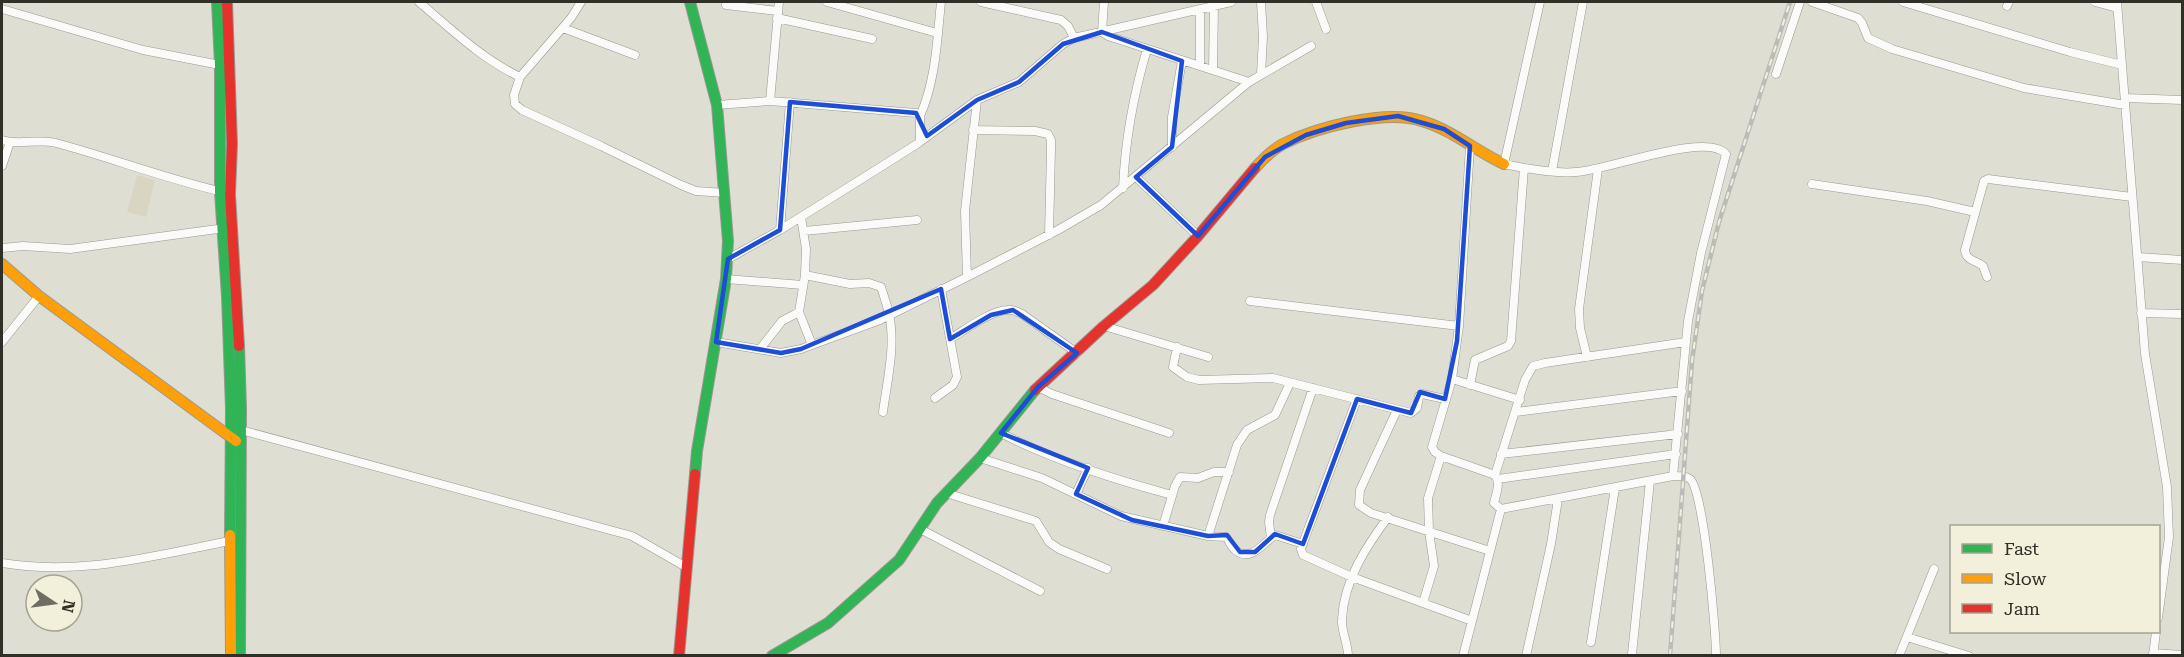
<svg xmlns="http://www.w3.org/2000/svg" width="2184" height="657" viewBox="0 0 2184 657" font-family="'Roboto Serif',serif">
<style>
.built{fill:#d8d6c3}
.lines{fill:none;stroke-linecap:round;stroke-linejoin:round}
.street-casing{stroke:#999890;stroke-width:9}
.fast-casing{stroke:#999890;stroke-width:12}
.slow-casing{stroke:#999890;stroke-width:12}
.jam-casing{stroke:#999890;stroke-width:12}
.street{stroke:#fafaf8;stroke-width:8}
.fast{stroke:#30b455;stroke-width:10}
.slow{stroke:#ff9f0a;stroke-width:10}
.jam{stroke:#e5322d;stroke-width:10}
.rail-casing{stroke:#bbbbb8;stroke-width:4.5}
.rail{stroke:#f2f0db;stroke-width:2;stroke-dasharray:7;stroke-linecap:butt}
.marked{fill:none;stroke:#1d4ed8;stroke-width:4.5;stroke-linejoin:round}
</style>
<rect width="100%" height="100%" fill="#dfded3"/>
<!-- built -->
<path class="built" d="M137 175 155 180 146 217 127 212Z"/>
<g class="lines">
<!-- street casing -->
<g class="street-casing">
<path id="street" d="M419 2C451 29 482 59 520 77
M581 2 571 18 520 77 514 95 515 104 522 110 601 146 681 185 696 191 725 193
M827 2 937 33
M981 2 1061 20 1068 26 1074 38
M1104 2 1102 32 1108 36 1249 82
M1316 2 1326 29
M1812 2 1858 18 1862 23 1868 38 1892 49 2024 88 2125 105
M1903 2 2070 52 2122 65
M2095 2 2117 8
M2117 2 2145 354 2167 487 2169 537 2158 618
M726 5 778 11
M2007 6 2009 2
M2 9 143 50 220 65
M1200 9V66
M777 18 872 39
M563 28 635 55
M1213 70 1214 6
M1261 74 1263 37 1261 2
M1776 74 1800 2
M2125 98 2182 100
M770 101 779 2
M717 105 770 101 916 113 920 116V141
M920 116C936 80 937 40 941 2
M973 130 1035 131 1048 134 1051 140V149L1049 235
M2 140C19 146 37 138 56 143 112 158 166 179 223 192
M1470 146 1459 326 1452 379 1520 400
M1172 147V117L1182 61
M2 166 10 142
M1524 168C1541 170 1559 174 1576 172 1606 171 1707 131 1726 154L1701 253 1688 321 1673 476
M1552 171 1583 2
M1136 177 1198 236
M1812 184 1927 201 1975 212
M1123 188C1125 142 1134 93 1147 49
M801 217 806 249 805 275 799 312 812 345
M780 230 790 102
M804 231 917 220
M2 248 23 246 70 249 225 228
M2138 257 2182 260
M728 259 780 230 879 168 917 144 977 100 1019 82 1063 44 1074 38 1231 2
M805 275 850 284 869 283 881 287C884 296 887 305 889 314 896 346 887 381 883 412
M967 277 965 211 977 100
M1987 277 1983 266C1976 260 1966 261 1965 250L1984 181 1988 179 2132 197
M726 279 803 285
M1250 301 1459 326
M2141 313 2182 314
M1104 326 1208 357
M950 339C965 330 991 310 1008 310 1013 309 1017 312 1022 314L1077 353
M2 342 39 296
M716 342 781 353 801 349 880 320 967 277 1058 230 1101 205 1249 82 1311 46
M1177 347 1173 367 1187 377 1199 380 1273 378 1411 413 1417 408 1419 396 1422 394 1445 399
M760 349 782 321 799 312
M1587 357 1580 328 1579 309 1598 169
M1452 379 1432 447 1435 452 1441 456 1495 475C1501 483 1496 494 1494 503L1501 509 1673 476C1678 476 1685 475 1690 479 1704 490 1716 632 1716 656
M1470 385 1475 360 1508 346 1511 341 1524 168 1504 164 1540 2
M1038 387 1052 394 1169 433
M935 398 953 385 957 377 941 289
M1357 399 1306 535 1301 549 1303 555 1352 577 1472 621
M1397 410 1360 490 1359 505 1371 513 1490 551
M1516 412 1682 391
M241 430 632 536 686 567
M1001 433C1052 460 1116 480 1172 495
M1501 454 1678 434
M980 458 1042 478 1121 516 1208 536 1226 537C1229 540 1230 545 1234 549 1250 564 1263 543 1275 535L1303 544
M1495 475 1525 380 1533 366 1545 363 1686 342
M1498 479 1676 454
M946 493 1036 521 1049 542 1059 549 1107 569
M1076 494 1088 468
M1163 526 1175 486 1180 477 1198 478 1214 472H1229
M920 529 1040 591
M1208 536 1237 445 1247 430 1275 415 1290 383
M1271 538 1269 522 1270 515 1313 388
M2 563C82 576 152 556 230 541
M1423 603 1434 566 1429 531 1428 498 1441 456
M1907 637 1969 656
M1591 642 1615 488
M2153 653 2182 655
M1632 654 1650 481
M1348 656C1348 643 1341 631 1342 619 1344 580 1366 547 1388 517
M1463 656 1501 509
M1526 656 1551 544 1558 499
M1899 656 1934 569
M2153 656 2156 632"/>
</g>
<!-- fast casing -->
<g class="fast-casing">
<path id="fast" d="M217 2 220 65V192L227 296 231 409 230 535
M690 2 717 105 728 241 726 279 697 451 695 474
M239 346 241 408 240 656
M772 656 828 623 899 560 937 503 980 458 1035 390"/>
</g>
<!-- slow casing -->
<g class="slow-casing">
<path id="slow" d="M1255 168C1263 159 1272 150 1283 144 1317 127 1386 109 1422 121 1452 130 1476 151 1504 164
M2 264 39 296 236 441
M230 535 231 656"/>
</g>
<!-- jam casing -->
<g class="jam-casing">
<path id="jam" d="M227 2 232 144 230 194 239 346
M1035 390 1104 326 1153 285 1198 236 1255 168
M679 656 695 474"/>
</g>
<!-- street -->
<use href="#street" class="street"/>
<!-- fast -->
<use href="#fast" class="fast"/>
<!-- slow -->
<use href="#slow" class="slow"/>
<!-- jam -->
<use href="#jam" class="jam"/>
<!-- rail casing -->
<g class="rail-casing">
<path id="rail" d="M1670 656 1692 361 1702 291 1719 222 1790 2"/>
</g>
<!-- rail -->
<use href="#rail" class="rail"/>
</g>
<!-- marked area -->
<path class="marked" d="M1102 32 1182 61 1172 147 1136 177 1198 236 1265 157 1306 135 1346 123 1398 116 1444 129 1470 146 1457 341 1445 399 1420 392 1411 413 1357 399 1303 544 1275 534 1255 552H1240L1227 535 1208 536 1132 520 1076 494 1088 468 1001 433 1038 387 1077 353 1013 310 991 315 950 339 941 289 801 349 781 353 716 342 728 259 780 230 790 102 916 113 927 136 977 100 1019 82 1063 44Z"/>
<!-- border -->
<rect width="2184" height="657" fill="none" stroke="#313028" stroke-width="6"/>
<!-- legend -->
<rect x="1950" y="525" width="210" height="108" fill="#f2f0db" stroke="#a5a393" stroke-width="1.5"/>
<rect x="1962" y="544" width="30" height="9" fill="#30b455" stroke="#a5a393" stroke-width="1.5"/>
<text x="2004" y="555" font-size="18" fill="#313028">Fast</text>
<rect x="1962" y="574" width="30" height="9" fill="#ff9f0a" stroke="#a5a393" stroke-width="1.5"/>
<text x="2004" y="585" font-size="18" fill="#313028">Slow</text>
<rect x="1962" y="604" width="30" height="9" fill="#e5322d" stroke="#a5a393" stroke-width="1.5"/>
<text x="2004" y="615" font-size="18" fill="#313028">Jam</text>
<!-- north arrow -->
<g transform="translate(54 603) rotate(103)"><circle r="28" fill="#f2f0db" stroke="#a5a393" stroke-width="1.5"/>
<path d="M0-4.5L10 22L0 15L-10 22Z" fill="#6e6d64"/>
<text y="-9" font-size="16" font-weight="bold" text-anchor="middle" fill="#313028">N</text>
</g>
</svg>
